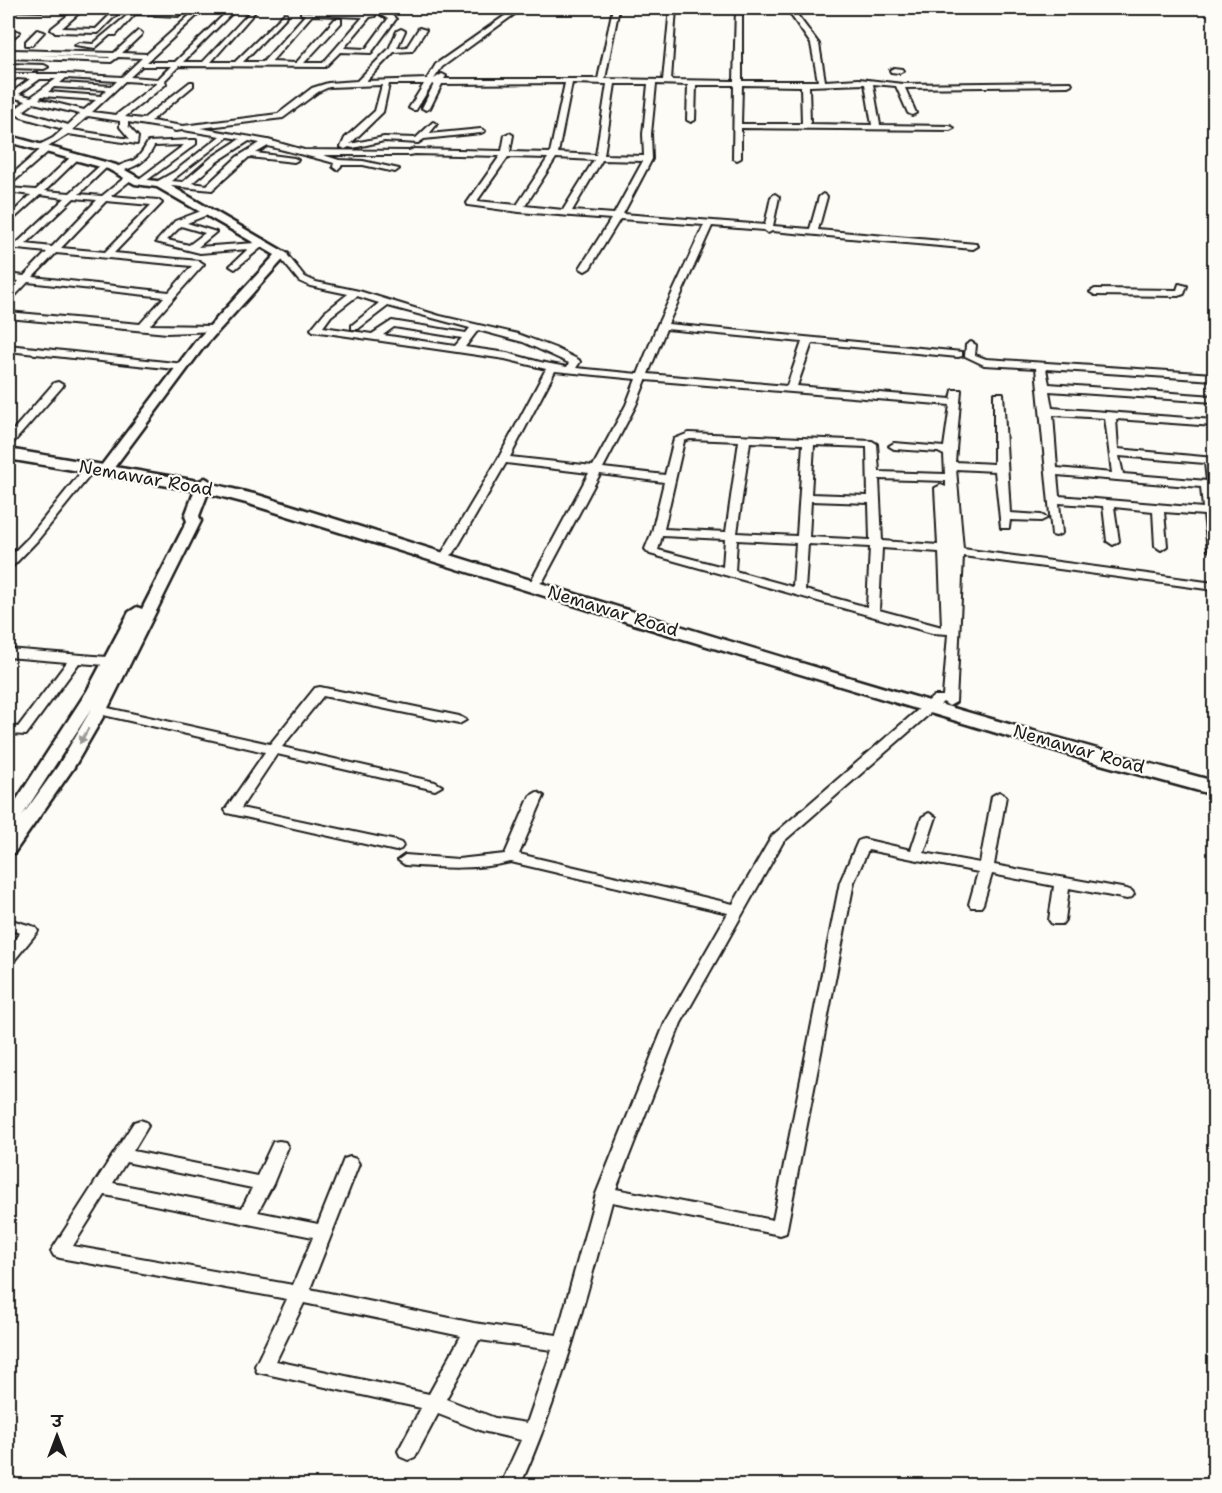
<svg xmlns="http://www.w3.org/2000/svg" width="1222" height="1493" viewBox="0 0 1222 1493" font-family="'Shantell Sans','Playpen Sans Deva',sans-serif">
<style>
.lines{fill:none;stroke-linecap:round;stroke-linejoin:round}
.minor-casing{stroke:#1c1c1c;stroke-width:4}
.tertiary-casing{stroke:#1c1c1c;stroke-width:5}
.trunk-casing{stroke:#1c1c1c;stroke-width:5}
.minor{fill:#fdfcf7;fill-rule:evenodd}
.tertiary{fill:#fdfcf7;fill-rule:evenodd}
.trunk{fill:#fdfcf7;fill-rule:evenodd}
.oneway{fill:#989794}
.labels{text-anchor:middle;stroke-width:4.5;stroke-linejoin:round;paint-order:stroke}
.street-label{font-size:18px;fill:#1c1c1c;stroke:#fdfcf7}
</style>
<rect width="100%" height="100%" fill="#fdfcf7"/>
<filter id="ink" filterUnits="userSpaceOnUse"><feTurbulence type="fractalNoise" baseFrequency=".0167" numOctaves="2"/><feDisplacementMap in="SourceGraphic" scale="12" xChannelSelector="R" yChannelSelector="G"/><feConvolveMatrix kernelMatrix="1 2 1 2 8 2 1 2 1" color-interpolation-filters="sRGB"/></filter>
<g filter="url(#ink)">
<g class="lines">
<!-- minor casing -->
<g class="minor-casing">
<path id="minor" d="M8 8H107L102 12H80L62 28 96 29 116 9 176 12 180 8H186L178 16 135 14 116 35H110L95 48 75 45 79 43 93 44 129 14 118 13 98 33 55 32 51 30 52 28 72 12 8 10Z
M198 8H205L147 62H175L231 8H237L183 62H203L252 10 254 13 211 62H235L285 13 287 14V16L243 62H263L305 15 301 14V12L375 14V16L370 17 344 48 366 49 388 19 381 15 388 8H394L390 14 396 19 371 53 340 52 325 67 179 66 165 80 166 84 125 117 143 119 190 82H193V86L151 121 183 126 278 114 312 88 328 83 357 81 389 49 397 31 401 29 405 31 397 48 407 47 419 28 426 30 412 51 394 52 366 81 427 79 436 64 516 8H523L442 67 434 79 442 74 446 76 444 79H598L613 8H619L605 79 663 80 670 8H676L671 80 734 81 736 8H742V81H818L811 44 786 8H792L819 44 825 81 859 79 903 84 1071 82 1072 84 1068 86 905 88 916 113 912 115 908 113 896 86 873 84 880 125 950 126 954 128 950 130 741 128V158L737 160 733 158 734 85H696L695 120 691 122 687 120 688 85 656 84 651 134 652 159 623 214 765 225 771 197 775 194 779 197 773 226 810 229 819 197 823 194 827 197 818 230 976 244 978 246 973 249 772 231 768 233 764 230 712 226 668 324 962 352V356L958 357 812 343 797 386 951 399 953 390H961L955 462 994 464V395L995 393H1003L1010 513 1041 515 1047 518 1041 521 1010 520 1009 528H1001L995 471 956 469 963 549 1214 583V590L963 556 956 702 949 706 943 702 783 842 681 1023 616 1189 773 1220 840 882 858 841 863 839 911 850 922 817 929 813 936 817 924 853 980 863 992 796 999 792 1006 796 994 865 1127 889 1132 891 1134 894 1132 897 1127 899 1069 888 1065 920 1062 924H1052L1049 920 1054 886 992 874 983 904 981 907H971L969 904 978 872 868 850 854 882 786 1233 780 1235 612 1202C586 1298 561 1394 520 1486H500L521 1440 482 1431 438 1414 415 1457 408 1460 401 1457 398 1451 421 1408 257 1372 255 1366 287 1299 60 1258 54 1256 51 1251 134 1122 140 1120 146 1122 148 1126 133 1151 257 1176 273 1142 279 1141 285 1142 288 1147 273 1184 258 1212 318 1224 344 1159 350 1157 356 1159 359 1164 310 1289 474 1323 557 1335 596 1194 665 1023 728 913 511 862C476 870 441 868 405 865L398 860 405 855 458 859 505 854 530 796 537 792 544 796 519 854 733 904 772 836 934 696H943L948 634 932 633 650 554 645 549 652 532 664 482 600 474 543 581 537 585 531 581 589 473 506 463 454 553 448 557 444 556 442 553 498 459 546 369 505 359 313 331 311 329 325 312 348 294 310 286 299 281 277 254 279 252H285L305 277 316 282 359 291 440 316 518 334 555 348 579 360 580 362 576 368 638 374 657 326 704 225 620 219 590 268 585 271 580 268 611 219 519 212 468 205 467 203 500 156 415 154 410 155H323L339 160 363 161 399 169 395 172 363 165H342L337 170 333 167 334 163 327 161 268 146 256 153 294 158 298 160 294 162 249 157 212 190 172 186 164 190 158 185V181L174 172 220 136 183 130 175 131 171 129 128 122V126L138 137 137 144 68 134 48 147 49 151 11 184H8V178L41 149 38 147 39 145 53 138 63 129 21 117 15 113V109L26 101 8 96V92L11 93 30 79 17 78 8 85V79L12 74H64L122 77 142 58 118 57 111 62 9 58 8 54 14 50 114 53 138 31 142 33 141 35 122 53 147 54ZM312 15 363 17 323 63H304L341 23V19H335L296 63 271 62ZM38 55 110 57 109 58ZM142 66H171L158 79 130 77ZM66 78 117 81 112 86 60 83ZM40 79H56L31 97 19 94ZM125 81 157 83 116 115 92 112ZM565 83 550 153 510 152 513 135 509 133 505 135 502 151 414 149 409 151 304 150 268 140 200 128 283 118 318 92 329 87 382 85 375 111 345 138 341 147 345 149 349 147 353 148 384 141 418 143 424 139 481 133 485 131 481 129 429 134 437 124 433 122 416 138 384 137 350 144 383 112 389 84H424L409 108 413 110H416L432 84H434L422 108 426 110 430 108 442 84ZM572 83 607 84 596 155 558 153ZM615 84H648L643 134 644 156 604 155ZM865 84 872 125 810 124 809 86ZM742 85 801 86 802 124H741ZM54 87 107 90 101 96 48 92ZM42 96 96 100 84 110 39 99ZM34 103 80 114 68 125 23 111ZM88 116 120 121V127L130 139 72 130ZM228 137 240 139 212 157 183 182 171 181ZM249 141 260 143 237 157 207 185 192 183 218 161ZM508 157 548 158 517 205 477 201ZM556 158 594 160 563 210 525 206ZM602 160 643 161 614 214 572 211ZM357 296 379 303 352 325V329H358L388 306 470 328 466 333 392 321 372 334 323 327 331 316ZM394 327 462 338 455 346 383 335ZM666 329 802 342 787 386 648 374ZM478 330 523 342 569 363 567 367 540 362 507 353 465 347ZM555 371 636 379 626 405 593 466 510 457ZM646 380 950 405 944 447 894 443 889 446 894 449 938 452 944 455 945 474 879 472 877 444 872 441 689 433 674 439 665 475 603 468 636 405ZM690 439 739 441 726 532 664 529 684 441ZM750 442 803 444 797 536 737 533ZM814 445 867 447 868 496 811 494ZM879 479 946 481V487L941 485 935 488 938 545 882 541ZM811 501 869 503 870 540 809 537ZM662 536 725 539 723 567 658 550ZM737 540 796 543 793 587 735 571ZM808 544 870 547 867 607 805 590ZM882 548 939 552 942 627 879 610ZM126 1162 252 1188 242 1208 113 1183ZM105 1195 313 1237 293 1285 73 1246ZM304 1303 461 1336 429 1394 276 1361ZM479 1340 552 1350 527 1423 495 1418 446 1399Z
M13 30 20 32 8 42V36Z
M37 30 44 32 32 45H26V41Z
M8 64 44 65 48 67 44 69 8 68Z
M894 68 902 69 903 71 899 73 891 72 890 70Z
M192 140H196V144L142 184 135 182 184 145 154 146C146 164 134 167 116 173L112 170C132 157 134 168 148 142Z
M74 154 81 156 45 191 70 193 104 162 107 163V167L79 194 102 196 128 175 131 176V180L111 196 158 200 162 203 114 253 199 261 204 264 150 325 213 326 216 327V331L167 333 8 318V312L140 324 164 297 28 282 11 300 8 301V293L19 281 8 280V274L24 276 47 252 8 248V242L17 243 65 198 40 195 8 224V217L31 195 8 192V188L36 190ZM74 198 97 200 52 247 26 244ZM106 201 151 205 105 252 61 248ZM56 253 192 266 169 292 33 277Z
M209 208 213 211 212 213 187 223 216 232 198 247 255 243 263 239 268 242 235 269 230 266 248 249 200 253 156 242 175 221ZM181 226 205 233 189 245 167 240Z
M1179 284 1187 286 1184 294 1178 296 1095 295 1090 292 1095 289 1177 290Z
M971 342 976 345 975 355 986 359 1214 374V380L1046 369 1049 384 1214 396V402L1049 391 1052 408 1214 420V426L1116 419 1118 449 1214 458V488H1212L1214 508V553L1208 550 1204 515 1164 512 1167 546 1161 550 1155 546 1153 511 1114 507 1119 541 1113 545 1107 541 1103 506 1059 503 1062 533 1056 536 1052 535 1036 368 984 365 965 356 966 345ZM1053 415 1105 418 1112 473 1057 468ZM1119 456 1205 463 1207 481 1123 474ZM1057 475 1201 487 1203 508 1059 496Z
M8 345 184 364 189 367 184 370 8 351Z
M58 382 63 385 62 387 12 444 8 445V436L54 383Z
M90 465 96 468 37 541 12 567H8V558L29 537 86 466Z
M8 649 119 658 125 662 119 666 79 663 26 735 8 734V726L18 727 67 662 8 657Z
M320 687 459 716 466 720 459 724 323 696 282 747 435 782 442 786 435 790 277 754 241 808 396 841 401 843 403 846 401 849 396 851 227 813 225 810 265 752 99 714 92 710 99 706 270 744 315 688Z
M8 919 35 927 38 931 13 962 8 963V948L20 933 8 929Z"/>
</g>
<!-- tertiary casing -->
<g class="tertiary-casing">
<path id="tertiary" d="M8 132 17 138 116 165 141 179 164 182 288 254 203 348 113 469 108 470 101 466 195 342 275 255 157 187 135 184 108 169 9 142Z
M205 478 212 482 199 516 201 521 107 710 74 767 14 853 8 855V837L13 829 8 830V813L87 691 129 612 137 607 142 609 187 521 185 516 198 482ZM92 708 58 766 22 816Z"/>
</g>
<!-- trunk casing -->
<g class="trunk-casing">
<path id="trunk" d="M8 449 204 482 258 495C576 594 893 695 1214 781V795L1093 762 647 628 246 503 204 492 8 459Z"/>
</g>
<!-- minor -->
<use href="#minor" class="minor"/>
<!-- tertiary -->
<use href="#tertiary" class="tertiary"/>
<!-- trunk -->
<use href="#trunk" class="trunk"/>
</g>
<!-- one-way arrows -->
<defs><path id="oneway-solid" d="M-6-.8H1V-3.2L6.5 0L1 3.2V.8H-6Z" transform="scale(1.5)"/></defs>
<use class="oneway" href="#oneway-solid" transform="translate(84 736) rotate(120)"/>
</g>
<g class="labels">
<!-- street labels -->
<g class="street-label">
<text transform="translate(146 478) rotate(10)" y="6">Nemawar Road</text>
<text transform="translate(613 611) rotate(17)" y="6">Nemawar Road</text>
<text transform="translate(1079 749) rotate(16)" y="6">Nemawar Road</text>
</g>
</g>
<!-- margin -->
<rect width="1222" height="1493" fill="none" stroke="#fdfcf7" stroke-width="30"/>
<rect x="15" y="15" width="1192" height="1463" fill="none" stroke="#1c1c1c" stroke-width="2" filter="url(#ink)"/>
<!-- north arrow -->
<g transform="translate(57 1436)" stroke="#fdfcf7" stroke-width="4.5" paint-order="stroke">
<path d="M0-4.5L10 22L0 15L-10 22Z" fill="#1c1c1c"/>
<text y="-9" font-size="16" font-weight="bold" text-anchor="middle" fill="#1c1c1c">उ</text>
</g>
</svg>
